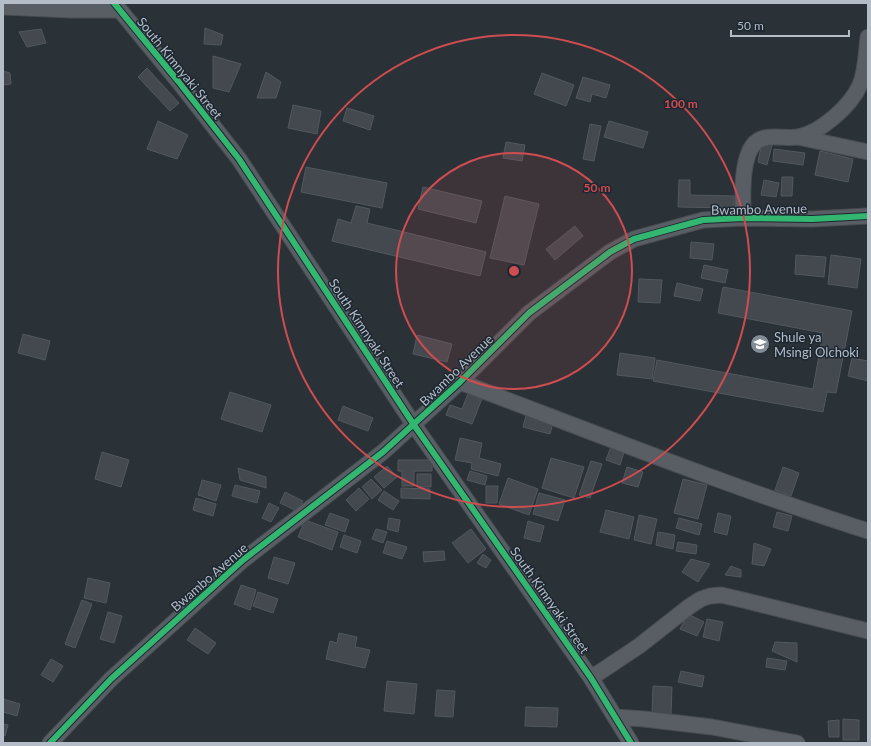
<svg xmlns="http://www.w3.org/2000/svg" width="871" height="746" viewBox="0 0 871 746" font-family="Lato,sans-serif">
<style>
.building{fill:#43494f;stroke:#52585f}
.lines{fill:none;stroke-linecap:round;stroke-linejoin:round}
.street-casing{stroke:#484d51;stroke-width:17}
.street{stroke:#595e65;stroke-width:15}
.cycleway-casing{stroke:#1d2731;stroke-width:8}
.cycleway{stroke:#33b770;stroke-width:6}
.ring{fill:none;stroke:#ce4d50;stroke-width:2}
.labels{text-anchor:middle;stroke-width:3;stroke-linejoin:round;paint-order:stroke}
.street-label{font-size:13px;fill:#b4bdc7;stroke:#1d2731}
.poi-label{font-size:13px;fill:#b4bdc7;stroke:#1d2731;text-anchor:start}
.centre{fill:#ce4d50;stroke:#1d2731;stroke-width:2}
.ring-label{font-size:12px;text-anchor:middle;font-weight:bold;fill:#ce4d50;stroke:#1d2731;stroke-width:3;stroke-linejoin:round;paint-order:stroke}
</style>
<rect width="100%" height="100%" fill="#2a3137"/>
<!-- building -->
<path class="building" d="M205 28 223 35 221 45 204 44Z
M41 29 46 43 27 47 19 32Z
M213 56 241 64 229 92 213 88Z
M147 68 179 103 170 111 138 77Z
M3 71 10 73 11 84 3 85Z
M266 72 281 82 276 98H257Z
M542 73 574 85 566 106 534 94Z
M583 77 610 85 606 98 592 94 590 102 576 98Z
M293 105 321 111 317 134 288 128Z
M347 108 374 116 370 130 343 121Z
M158 121 188 135 177 159 147 149Z
M609 121 648 132 643 148 604 137Z
M590 124 601 126 594 161 583 159Z
M506 142 525 145 522 161 503 158Z
M762 142 772 145 767 165 758 162Z
M774 149 805 153 803 165 773 161Z
M820 151 853 159 848 182 815 175Z
M306 167 387 183 382 208 301 192Z
M782 177H793L792 196H781Z
M679 180H690V195L734 196V208L678 207Z
M764 180 779 183 776 197 761 195Z
M423 187 482 201 476 223 418 209Z
M505 196 539 204 524 265 490 258Z
M356 206 370 209 367 223 486 252 480 276 332 241 338 219 351 223Z
M575 226 583 236 555 260 546 249Z
M691 242 714 244 712 260 690 258Z
M796 255 826 257 824 277 795 274Z
M831 255 861 259 857 288 828 284Z
M704 265 728 270 725 283 701 278Z
M639 279 662 280 660 303 638 302Z
M677 283 703 289 700 301 674 296Z
M723 287 852 311 836 393 827 392 823 412 653 381 657 360 813 389 823 333 718 313Z
M23 334 50 341 45 360 18 353Z
M417 335 452 344 447 362 413 354Z
M620 353 655 358 652 379 617 375Z
M852 358 868 361V381L848 376Z
M469 391 483 396 472 424 446 415 450 405 462 409Z
M230 392 271 405 262 432 221 419Z
M343 406 373 418 368 431 338 420Z
M527 412 554 419 550 434 523 427Z
M460 438 482 443 479 458 501 464 498 476 471 469 472 463 455 460Z
M612 444 625 449 620 465 606 460Z
M102 452 129 460 121 487 95 479Z
M551 458 584 467 574 498 542 488Z
M398 460H432V471H414V486H402V471H398Z
M591 461 602 464 590 498 579 495Z
M387 466 397 477 384 488 374 477Z
M627 467 643 472 638 487 622 483Z
M783 467 799 473 791 496 775 490Z
M238 468 266 477V488L240 480Z
M470 471 487 476 485 485 467 480Z
M417 474H431V487H417Z
M508 478 538 489 529 515 499 504Z
M371 479 382 490 372 499 362 487Z
M683 479 707 485 698 519 674 513Z
M202 480 221 485 216 501 198 495Z
M235 485 260 491 257 503 232 496Z
M486 486H498L497 503H486Z
M359 488 369 499 356 511 346 500Z
M401 488 430 489V499L401 498Z
M384 491 399 501 393 510 378 500Z
M285 492 303 501 297 511 280 503Z
M539 493 565 500 558 521 533 514Z
M196 498 216 504 213 516 193 510Z
M269 503 279 508 271 522 262 518Z
M606 510 634 517 629 539 600 532Z
M777 512 792 516 788 531 773 527Z
M330 513 349 520 345 532 325 525Z
M718 513 731 516 727 535 714 532Z
M639 515 657 519 651 544 634 540Z
M389 518 400 520 398 532 387 529Z
M679 518 702 524 699 535 676 528Z
M305 520 338 532 332 550 298 537Z
M528 521 544 526 540 542 524 538Z
M376 529 387 532 383 543 372 539Z
M471 529 486 549 468 563 452 543Z
M658 532 675 535 673 549 656 545Z
M344 535 361 541 357 553 340 547Z
M387 541 407 547 402 559 383 553Z
M678 542 697 545 696 554 676 551Z
M754 543 771 549 764 566 752 564Z
M444 551 445 560 424 562 423 552Z
M483 554 491 560 486 568 477 563Z
M274 557 295 563 288 584 268 578Z
M691 559 710 564 698 582 682 572Z
M731 566 741 570V577L725 575Z
M88 578 110 583 106 603 84 598Z
M241 585 256 590 250 610 234 604Z
M258 592 278 599 273 613 253 606Z
M82 600 92 604 75 648 65 644Z
M108 612 122 616 114 643 100 639Z
M688 614 704 622 697 636 680 629Z
M707 619 723 622 719 641 703 637Z
M195 628 216 643 208 654 187 640Z
M339 633 357 637 355 647 370 650 365 668 326 659 330 641 337 643Z
M775 642 797 643V662L772 651Z
M767 658 787 661 785 670 766 667Z
M51 659 63 666 53 682 41 675Z
M681 671 704 676 702 687 678 682Z
M387 681 417 684 414 714 384 711Z
M653 686 672 687 671 714 652 713Z
M437 690 455 691 453 717 435 716Z
M3 699 20 704 17 716 3 712Z
M526 707 558 708 557 727 525 726Z
M843 719 859 720V740H843Z
M839 720V737H829L828 721Z
M3 724 8 725 5 736 3 735Z"/>
<g class="lines">
<!-- street casing -->
<g class="street-casing">
<path id="street" d="M114 3 178 81 239 159 414 425 591 678 631 743
M3 7 71 10H119
M798 137 868 152
M743 218C743 199 740 156 756 142 767 133 785 139 798 137 821 132 850 107 860 85 866 71 866 53 868 37
M460 382C595 433 730 487 868 531
M591 678 639 646 690 606 701 599 710 596 721 595 743 600 868 631
M615 717 644 719 712 727 797 743
M50 743 111 679 243 560 383 452 460 382 529 313 610 252 634 239 703 220 743 218 812 219 868 216"/>
</g>
<!-- street -->
<use href="#street" class="street"/>
<!-- cycleway casing -->
<g class="cycleway-casing">
<path id="cycleway" d="M114 3 178 81 239 159 414 425 591 678 631 743
M50 743 111 679 243 560 383 452 460 382 529 313 610 252 634 239 703 220 743 218 812 219 868 216"/>
</g>
<!-- cycleway -->
<use href="#cycleway" class="cycleway"/>
</g>
<!-- distance rings -->
<circle cx="514" cy="271" r="118" fill="#ce4d50" fill-opacity=".12"/>
<g class="ring">
<circle cx="514" cy="271" r="118"/>
<circle cx="514" cy="271" r="236"/>
</g>
<!-- icons -->
<defs>
<g id="school-disc" transform="scale(1)"><circle r="9.5" fill="#848c95" stroke="#1d2731"/><path d="M0-5L7-2L0 1L-7-2ZM-4 1L0 2.5L4 1V4Q0 6-4 4Z" fill="#fff"/></g>
</defs>
<g fill-rule="evenodd">
<use href="#school-disc" x="760" y="344"/>
</g>
<g class="labels">
<!-- street labels -->
<g class="street-label">
<text transform="translate(180 68) rotate(51)" y="5">South Kimnyaki Street</text>
<text transform="translate(759 209) rotate(-1)" y="5">Bwambo Avenue</text>
<text transform="translate(367 333) rotate(57)" y="5">South Kimnyaki Street</text>
<text transform="translate(456 370) rotate(-44)" y="5">Bwambo Avenue</text>
<text transform="translate(209 577) rotate(-41)" y="5">Bwambo Avenue</text>
<text transform="translate(550 600) rotate(55)" y="5">South Kimnyaki Street</text>
</g>
<!-- poi labels -->
<g class="poi-label">
<text x="774" y="342">Shule ya<tspan x="774" dy="15">Msingi Olchoki</tspan></text>
</g>
</g>
<circle cx="514" cy="271" r="6" class="centre"/>
<g class="ring-label">
<text x="681" y="108">100 m</text>
<text x="597" y="192">50 m</text>
</g>
<!-- border -->
<rect width="871" height="746" fill="none" stroke="#b4bdc7" stroke-width="8"/>
<!-- scale -->
<path d="M731 30v6h118v-6" fill="none" stroke="#b4bdc7" stroke-width="2"/>
<text x="737" y="30" font-size="12" fill="#b4bdc7" stroke="#1d2731" stroke-width="3" paint-order="stroke">50 m</text>
</svg>
